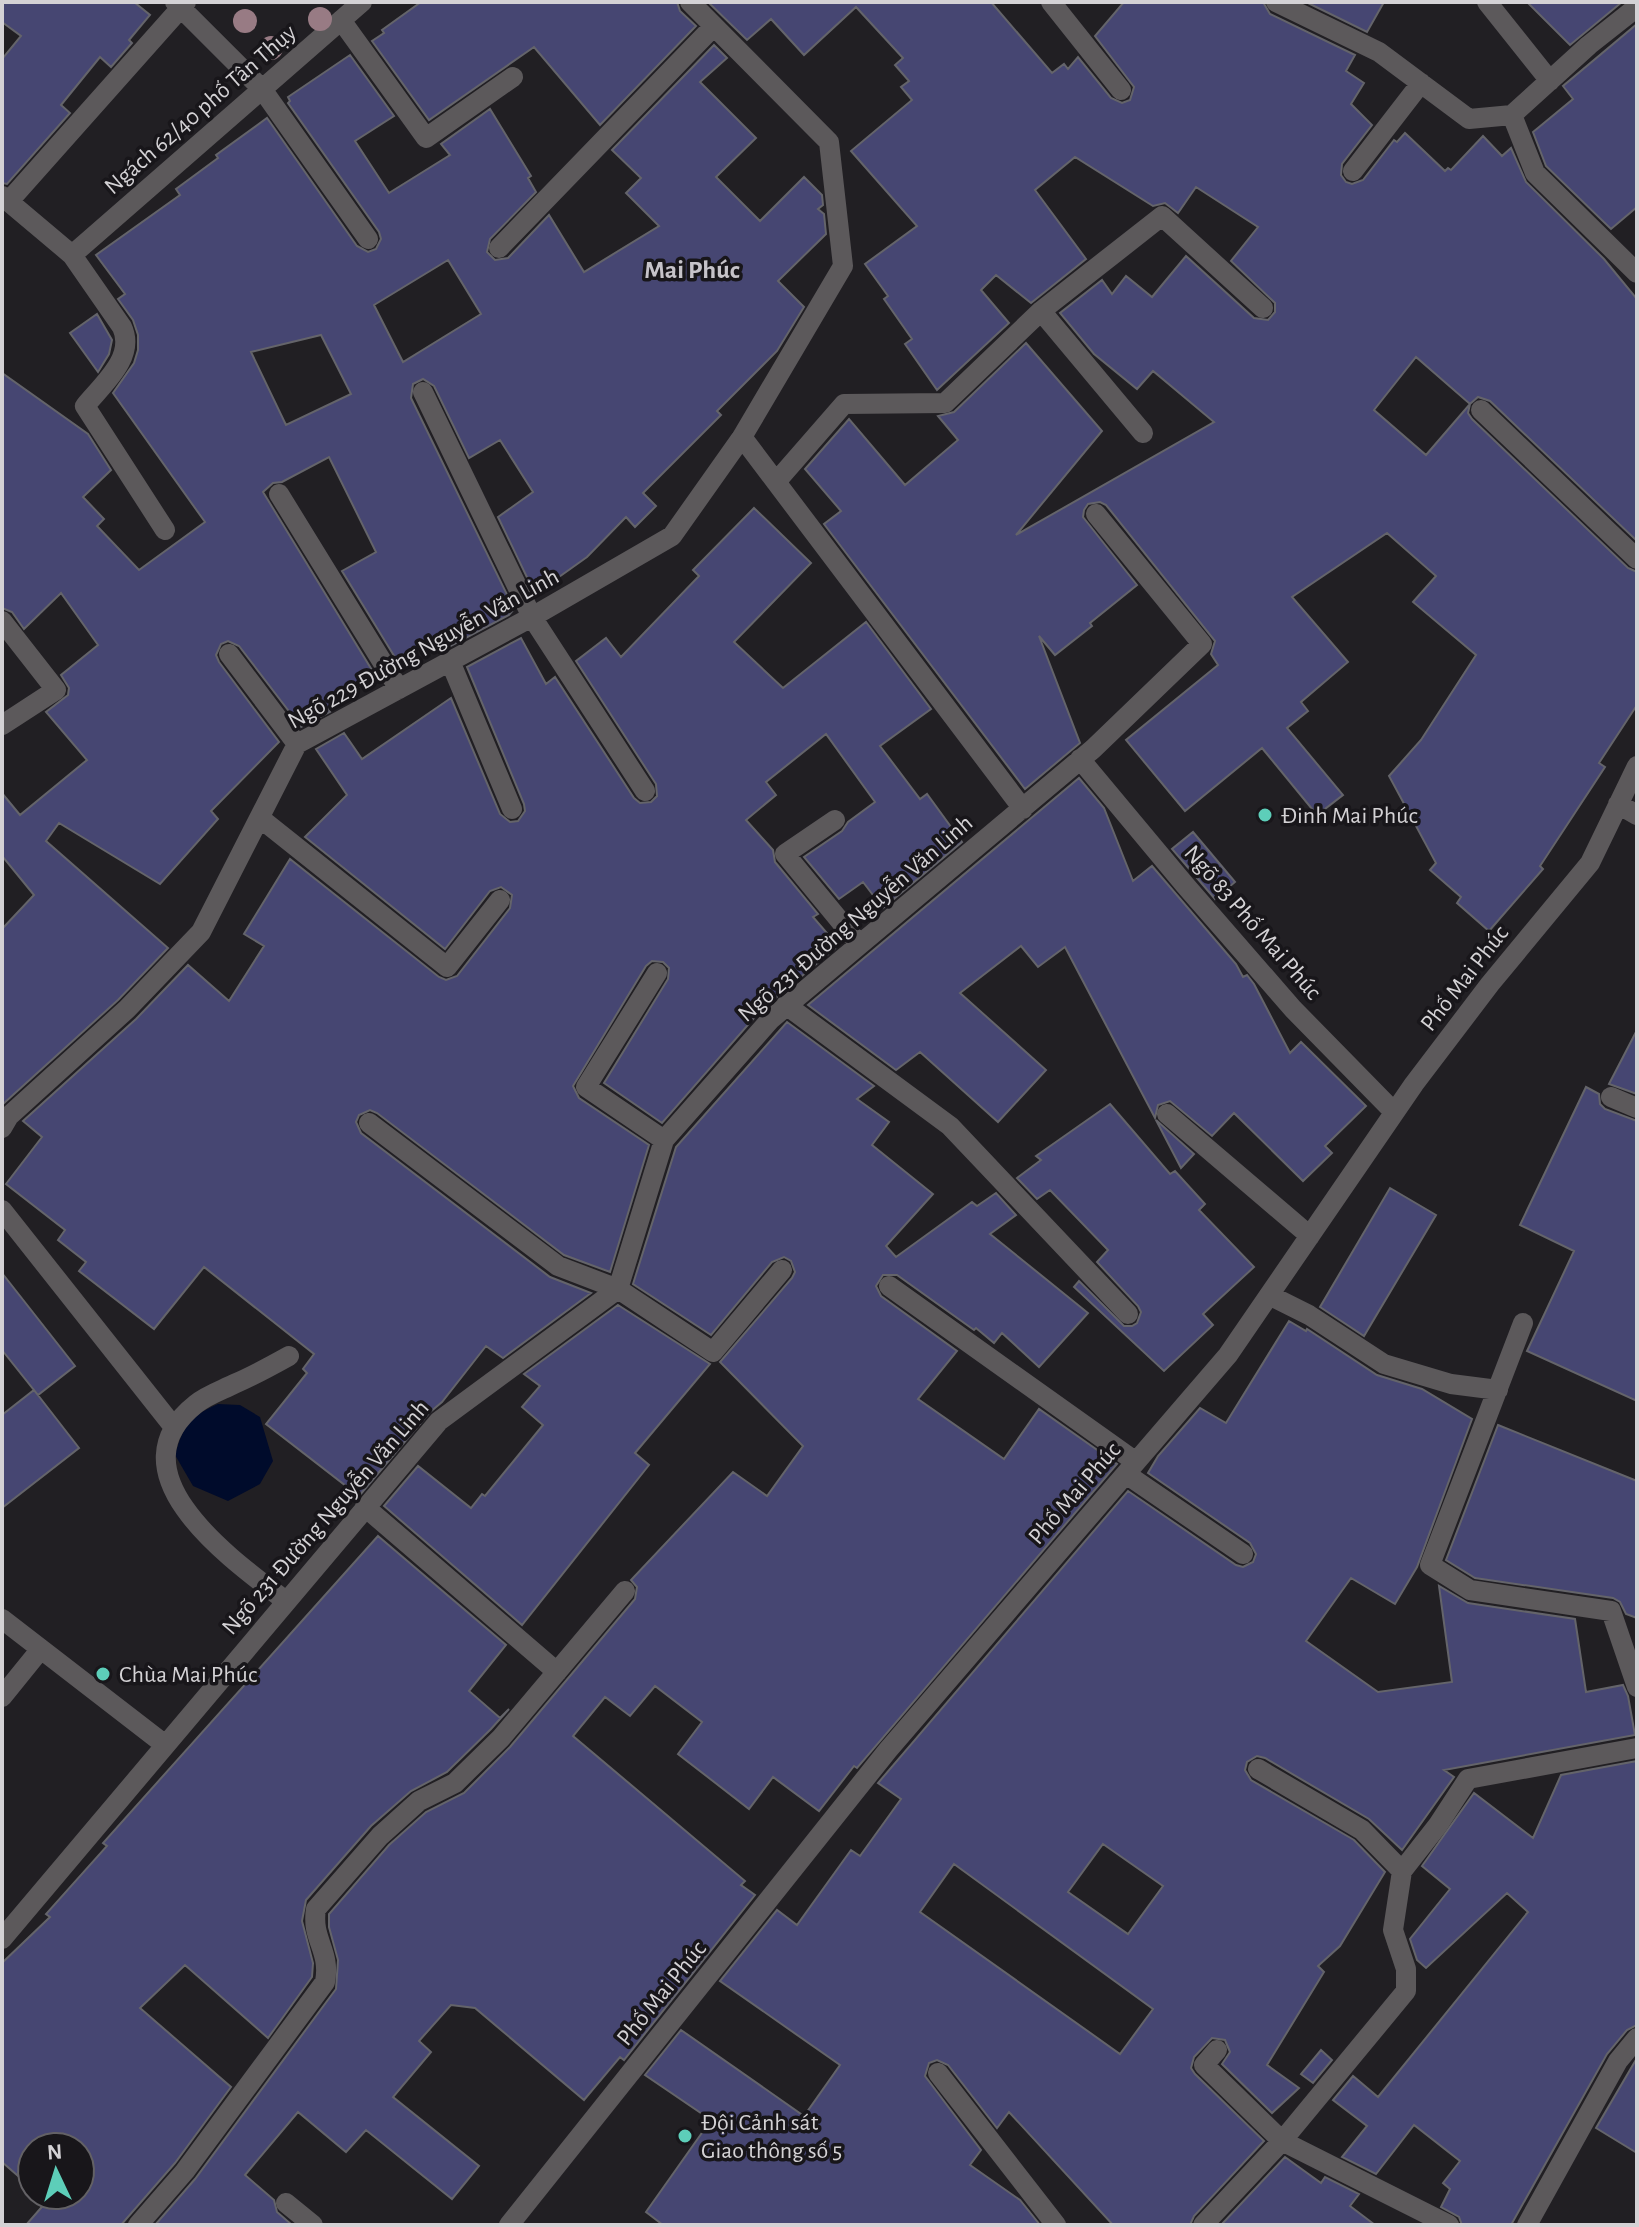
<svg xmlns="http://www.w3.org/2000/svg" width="1639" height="2227" viewBox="0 0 1639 2227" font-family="'Alegreya Sans',sans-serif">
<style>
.water{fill:#000b2b}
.building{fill:#464672;stroke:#64646a;stroke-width:2;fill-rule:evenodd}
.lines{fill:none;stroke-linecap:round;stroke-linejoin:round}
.minor{stroke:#5c595b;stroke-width:20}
.tree{fill:#987b84}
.poi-dot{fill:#5dceb9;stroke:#18161a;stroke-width:3}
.labels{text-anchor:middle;stroke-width:7;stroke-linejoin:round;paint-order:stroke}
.street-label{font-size:24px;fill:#d4d2d5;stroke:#18161a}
.poi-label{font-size:24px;fill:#d4d2d5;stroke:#18161a;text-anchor:start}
.neighbourhood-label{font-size:26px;font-weight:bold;fill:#c6c3c9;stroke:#18161a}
</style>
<rect width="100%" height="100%" fill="#211f23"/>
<!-- water -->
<path class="water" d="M218 1404 240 1405 260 1417 273 1461 260 1484 228 1501 193 1486 175 1455C183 1426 190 1416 218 1404Z"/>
<!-- building -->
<path class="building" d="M2 2H134L150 15 129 40 132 43 111 67 100 57 61 105 70 113 7 184 2 183V59L21 36 2 22Z
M421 2H677L680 11 696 26 600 125 534 47 429 120 372 41 384 33 382 30Z
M708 2H991L1052 73 1064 64 1068 69 1078 57 1111 98 1122 103 1130 100 1134 87 1095 36 1124 2H1263L1270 14 1355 55 1346 71 1364 83 1351 104 1372 125 1342 164 1341 175 1346 182 1352 184 1363 180 1394 140 1397 142 1405 133 1445 171 1448 168 1451 170 1483 136 1502 156 1511 148 1526 182 1604 259 1637 299V541L1490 401 1478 397 1470 404 1416 357 1374 410 1426 455 1470 404 1468 413 1472 419 1628 568 1637 572V705L1599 763 1605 767 1540 866 1543 869 1489 931 1457 903 1461 897 1430 870 1436 863 1389 776 1421 740 1476 655 1413 602 1436 576 1387 533 1292 597 1348 662 1301 702 1308 711 1287 728 1343 795 1317 815 1262 748 1185 811 1126 740 1218 665 1211 654 1215 641 1106 505 1100 502 1088 504 1084 510 1083 517 1137 585 1090 623 1092 626 1055 655 1039 636 1080 743 1025 789 824 524 841 511 805 469 849 419 905 485 958 440 938 416 954 412 1026 343 1102 431 1016 535 1214 422 1153 371 1137 389 1094 354 1060 313 1102 280 1112 294 1126 276 1152 297 1186 256 1254 318 1268 320 1275 312V303L1231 261 1258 227 1196 187 1178 213 1165 203 1153 206 1075 157 1035 190 1086 259 1031 303 996 275 981 290 1009 323 937 390 905 344 912 339 884 299 888 296 865 264 917 226 851 151 912 100 901 87 909 81 895 65 903 58 856 7 804 55 771 19 747 40Z
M1306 2H1384L1367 32Z
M1527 2H1622L1570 45Z
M1637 24V207L1611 229 1546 166 1533 132 1573 99 1563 86Z
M714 45 727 58 700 82 756 138 716 177 760 221 804 177 822 195 823 205 818 209 824 214 826 234 778 281 804 307 777 351 717 411 721 415 643 493 656 506 635 527 626 517 587 557 535 594 498 517 533 492 500 440 469 458 434 386 423 379 413 384 411 398 514 609 509 615 447 648 440 635 396 659 342 571 376 552 329 457 282 482 273 483 263 492 375 675 328 709 330 712 301 727 239 646 228 641 221 644 216 655 219 662 279 742 211 811 218 819 160 884 59 823 46 841 168 948 118 1000 3 1104 2 929 34 895 2 856V793L20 815 87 760 46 712 68 695 69 688 61 675 98 645 61 593 24 629 12 612 2 608V373L88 434 111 470 83 497 104 519 97 526 139 570 205 522 113 393 134 363 138 350V335L133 320 118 299 125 294 96 255 180 195 176 189 218 158 216 155 267 118 357 246 368 252 376 249 381 239 379 232 288 103 290 101 288 97 350 55 394 116 355 141 389 193 450 155 441 144 490 109 531 176 528 178 536 192 490 239 487 252 495 260 508 258 549 215 584 272 659 226 626 193 641 178 612 150ZM448 260 481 314 403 362 374 305ZM321 335 351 394 286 425 251 352Z
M97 314 112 340 109 354 98 372 70 333Z
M754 508 811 563 734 642 783 688 866 622 931 709 880 746 920 799 927 794 962 842 883 908 863 882 839 899 804 857 842 831 848 822 875 802 826 734 766 782 776 795 746 820 773 850 775 862 818 914 813 917 838 946 761 1010 662 1123 604 1083 668 979 669 968 663 962 652 961 646 966 573 1086 579 1098 649 1145 610 1272 564 1255 377 1113 370 1110 359 1115 356 1122 361 1133 550 1277 591 1293 503 1358 486 1346 442 1402 429 1413 359 1496 266 1424 307 1373 303 1369 314 1354 204 1267 154 1329 79 1271 86 1262 58 1240 65 1230 6 1184 42 1137 23 1121 136 1019 188 965 229 1001 264 946 244 934 290 859 439 977 446 980 457 976 510 908 512 895 501 887 490 891 445 949 305 837 347 795 316 749 344 733 362 759 451 698 500 814 510 822 518 821 525 811 524 804 467 667 521 638 546 684 555 677 634 798 640 803 651 802 657 796 656 784 576 661 606 638 621 657 699 576 693 570Z
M1079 778 1104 808 1133 881 1152 866 1236 964 1243 977 1247 975 1254 984 1290 1053 1301 1042 1366 1106 1325 1146 1332 1153 1303 1181 1234 1113 1212 1136 1170 1101 1158 1105 1155 1118 1065 947 1038 967 1021 946 960 993 1046 1070 998 1122 920 1052 896 1070 808 1005Z
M1193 832 1235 882 1215 899 1172 849Z
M787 1022 874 1086 857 1099 889 1122 872 1145 933 1194 886 1246 896 1257 972 1202 977 1206 996 1193 1016 1215 990 1234 1088 1313 1039 1367 1002 1333 994 1343 976 1328 974 1330 897 1275H883L876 1286 881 1296 957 1351 918 1399 1004 1459 1039 1409 1117 1464 857 1768 854 1766 819 1811 773 1777 749 1809 678 1754 702 1722 655 1686 630 1716 605 1697 573 1736 745 1881 741 1885 755 1895 624 2060 620 2057 584 2100 475 2008 451 2005 419 2041 431 2052 393 2097 479 2166 452 2199 366 2130 346 2152 298 2112 245 2175 274 2200 277 2212 292 2225H155L195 2179 336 1989 338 1960 329 1927V1914L389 1845 426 1812 464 1793 510 1747 635 1599 637 1587 631 1580 733 1472 767 1496 803 1446 720 1362 792 1278 795 1272 791 1261 784 1257 772 1262 711 1335 633 1284 676 1147Z
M1637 1030V1094L1609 1084Z
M1586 1087 1599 1094 1600 1104 1605 1109 1637 1121V1401L1527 1351 1574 1251 1520 1225Z
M1110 1104 1170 1174 1175 1171 1205 1204 1199 1210 1254 1267 1203 1314 1213 1325 1164 1371 1074 1287 1079 1281 1124 1326H1132L1137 1323 1141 1312 1138 1306 1097 1262 1108 1250 1050 1190 1037 1199 1017 1178 1041 1160 1036 1156Z
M1156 1120 1194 1154 1181 1168Z
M1390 1188 1436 1215 1364 1336 1320 1307Z
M2 1273 75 1366 38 1395 2 1350Z
M618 1305 710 1364 635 1453 649 1465 522 1625 384 1506 418 1466 471 1508 482 1494 485 1496 543 1425 522 1407 540 1386 524 1374Z
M1289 1321 1306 1331 1307 1329 1377 1375 1422 1389 1472 1419 1417 1567 1395 1604 1351 1578 1306 1641 1378 1692 1452 1682 1439 1586 1468 1603 1575 1619 1586 1692 1623 1685 1628 1696 1635 1735 1444 1770 1454 1777 1402 1850 1369 1819 1265 1758 1257 1756 1247 1762 1245 1770 1251 1780 1354 1840 1385 1872 1340 1946 1318 1966 1324 1972 1267 2065 1299 2088 1272 2113 1222 2064 1230 2052 1225 2040 1212 2038 1194 2057 1191 2068 1195 2074 1264 2141 1194 2216 1190 2225H1113L1009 2112 997 2128 948 2065 937 2060 929 2063 925 2076 981 2150 970 2165 1020 2200 1040 2225H663L646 2212 711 2120 645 2075 681 2030 804 2116 840 2065 720 1981 777 1910 797 1925 851 1850 860 1856 901 1799 878 1783 1128 1491 1236 1565 1243 1567 1253 1562 1256 1554 1250 1543 1148 1473 1158 1456 1200 1408 1226 1423ZM1103 1844 1163 1886 1128 1934 1068 1892ZM954 1864 1153 2009 1120 2054 920 1912Z
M34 1390 79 1448 2 1508V1415Z
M1498 1425 1637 1481V1618L1626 1614 1620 1602 1613 1598 1475 1578 1446 1560Z
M378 1536 506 1645 469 1691 500 1718 509 1709 491 1729 447 1772 411 1791 371 1826 306 1900 302 1921 313 1963 312 1977 268 2038 185 1965 140 2008 231 2087 175 2163 121 2225H26L47 2201 40 2195H80V2147H32V2188L2 2162V1963L50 1917 46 1914 107 1846 103 1843Z
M1637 1761V2025L1627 2030 1607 2054 1511 2225H1462L1459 2217 1441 2207 1450 2189 1443 2183 1460 2161 1414 2125 1376 2174 1342 2157 1367 2126 1333 2100 1353 2076 1378 2097 1528 1912 1507 1893 1426 1968 1417 1960 1410 1939 1450 1889 1422 1866 1474 1793 1533 1838 1561 1775Z
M1321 2050 1332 2060 1313 2083 1301 2074Z
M1637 2058V2153L1596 2128Z
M1285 2157 1321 2183 1325 2177 1359 2194 1350 2206 1375 2225H1221Z"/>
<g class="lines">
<!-- minor -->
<path class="minor" d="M175 2 262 89 368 239
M1051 2 1121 90
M1276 2 1379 52 1469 119 1512 115
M1487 2 1550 81
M1637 7 1589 45 1512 115 1535 173 1637 273
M341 20 426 138 513 77
M1353 171 1421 83
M2 196 72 255 122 327C136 357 103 384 85 406L165 530
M9 201 186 2
M499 248 714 26
M72 255 362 2
M1041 311 1143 433
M423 392 532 617 645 791
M1481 410 1637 559
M742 437 1023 809
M776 482 844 404 945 403 1041 311 1162 216 1263 308
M279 494 399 689
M2 621 56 690 2 725
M229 654 297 744
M450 661 512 809
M1080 759 1185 885 1293 1009 1394 1112
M1618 804 1637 815
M260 818 447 967 500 900
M835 820 785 854 859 944
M657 973 586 1087 664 1140
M786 1005 950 1126 1128 1314
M1611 1097 1637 1108
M1167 1114 1310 1236
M369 1123 558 1266 618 1289 713 1352 782 1270
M2 1128 9 1116 127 1009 201 932 297 744 532 617 672 536 742 437 843 266 829 142 690 2
M2 1210 173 1426
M889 1286 1136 1462
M1269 1295 1309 1315 1384 1364 1451 1384 1498 1390
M1523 1323 1430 1565 1470 1590 1611 1611 1637 1687
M1126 1474 1243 1554
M365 1507 557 1672
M286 1601C232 1560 109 1473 196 1404 207 1395 222 1390 234 1384 253 1376 271 1366 289 1356
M2 1619 164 1744
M2 1697 40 1650
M1258 1769 1362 1830 1402 1871
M2 1939 439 1421 618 1289 664 1140 771 1019 1093 749 1202 644 1096 514
M1217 2050 1204 2065 1282 2141 1449 2225
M938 2073 1056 2225
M286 2203 313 2225
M138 2225 185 2171 325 1982C331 1950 311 1940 316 1909L380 1836 419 1801 455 1783 501 1738 625 1591
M509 2225 888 1750 1228 1355 1414 1084 1490 984 1590 863 1637 766
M1203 2225 1282 2141 1406 1991V1969L1393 1930 1402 1871 1438 1825 1468 1779 1637 1748
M1527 2225 1618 2061 1637 2038"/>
</g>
<!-- trees -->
<g class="tree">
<circle cx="320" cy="19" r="12"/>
<circle cx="245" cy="21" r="12"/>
<circle cx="271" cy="48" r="12"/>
</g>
<!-- markers -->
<g class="poi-dot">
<circle cx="1265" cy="815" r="8"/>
<circle cx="103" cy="1674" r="8"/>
<circle cx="685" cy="2136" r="8"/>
</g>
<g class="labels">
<!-- street labels -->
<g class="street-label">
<text transform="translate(200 109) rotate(-41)" y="8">Ngách 62/40 phố Tân Thụy</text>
<text transform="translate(423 648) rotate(-29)" y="8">Ngõ 229 Đường Nguyễn Văn Linh</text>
<text transform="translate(855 918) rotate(-41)" y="8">Ngõ 231 Đường Nguyễn Văn Linh</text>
<text transform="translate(1253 922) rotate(49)" y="8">Ngõ 83 Phố Mai Phúc</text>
<text transform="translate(1464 978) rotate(-52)" y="8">Phố Mai Phúc</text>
<text transform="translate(1074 1493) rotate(-49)" y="8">Phố Mai Phúc</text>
<text transform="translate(325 1517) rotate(-49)" y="8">Ngõ 231 Đường Nguyễn Văn Linh</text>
<text transform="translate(661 1993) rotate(-51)" y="8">Phố Mai Phúc</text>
</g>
<!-- poi labels -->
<g class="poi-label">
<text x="1281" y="823">Đinh Mai Phúc</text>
<text x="119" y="1682">Chùa Mai Phúc</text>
<text x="701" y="2130">Đội Cảnh sát<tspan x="701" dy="28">Giao thông số 5</tspan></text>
</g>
<!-- neighbourhood labels -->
<g class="neighbourhood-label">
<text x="692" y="278">Mai Phúc</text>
</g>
</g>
<!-- border -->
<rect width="1639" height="2227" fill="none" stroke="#d4d2d5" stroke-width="8"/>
<!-- north arrow -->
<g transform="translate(56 2171) rotate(356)"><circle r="38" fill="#18161a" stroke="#636165" stroke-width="2"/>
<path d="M0-6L14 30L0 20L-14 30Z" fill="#5dceb9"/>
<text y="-12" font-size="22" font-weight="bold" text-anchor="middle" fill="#d4d2d5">N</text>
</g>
</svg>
